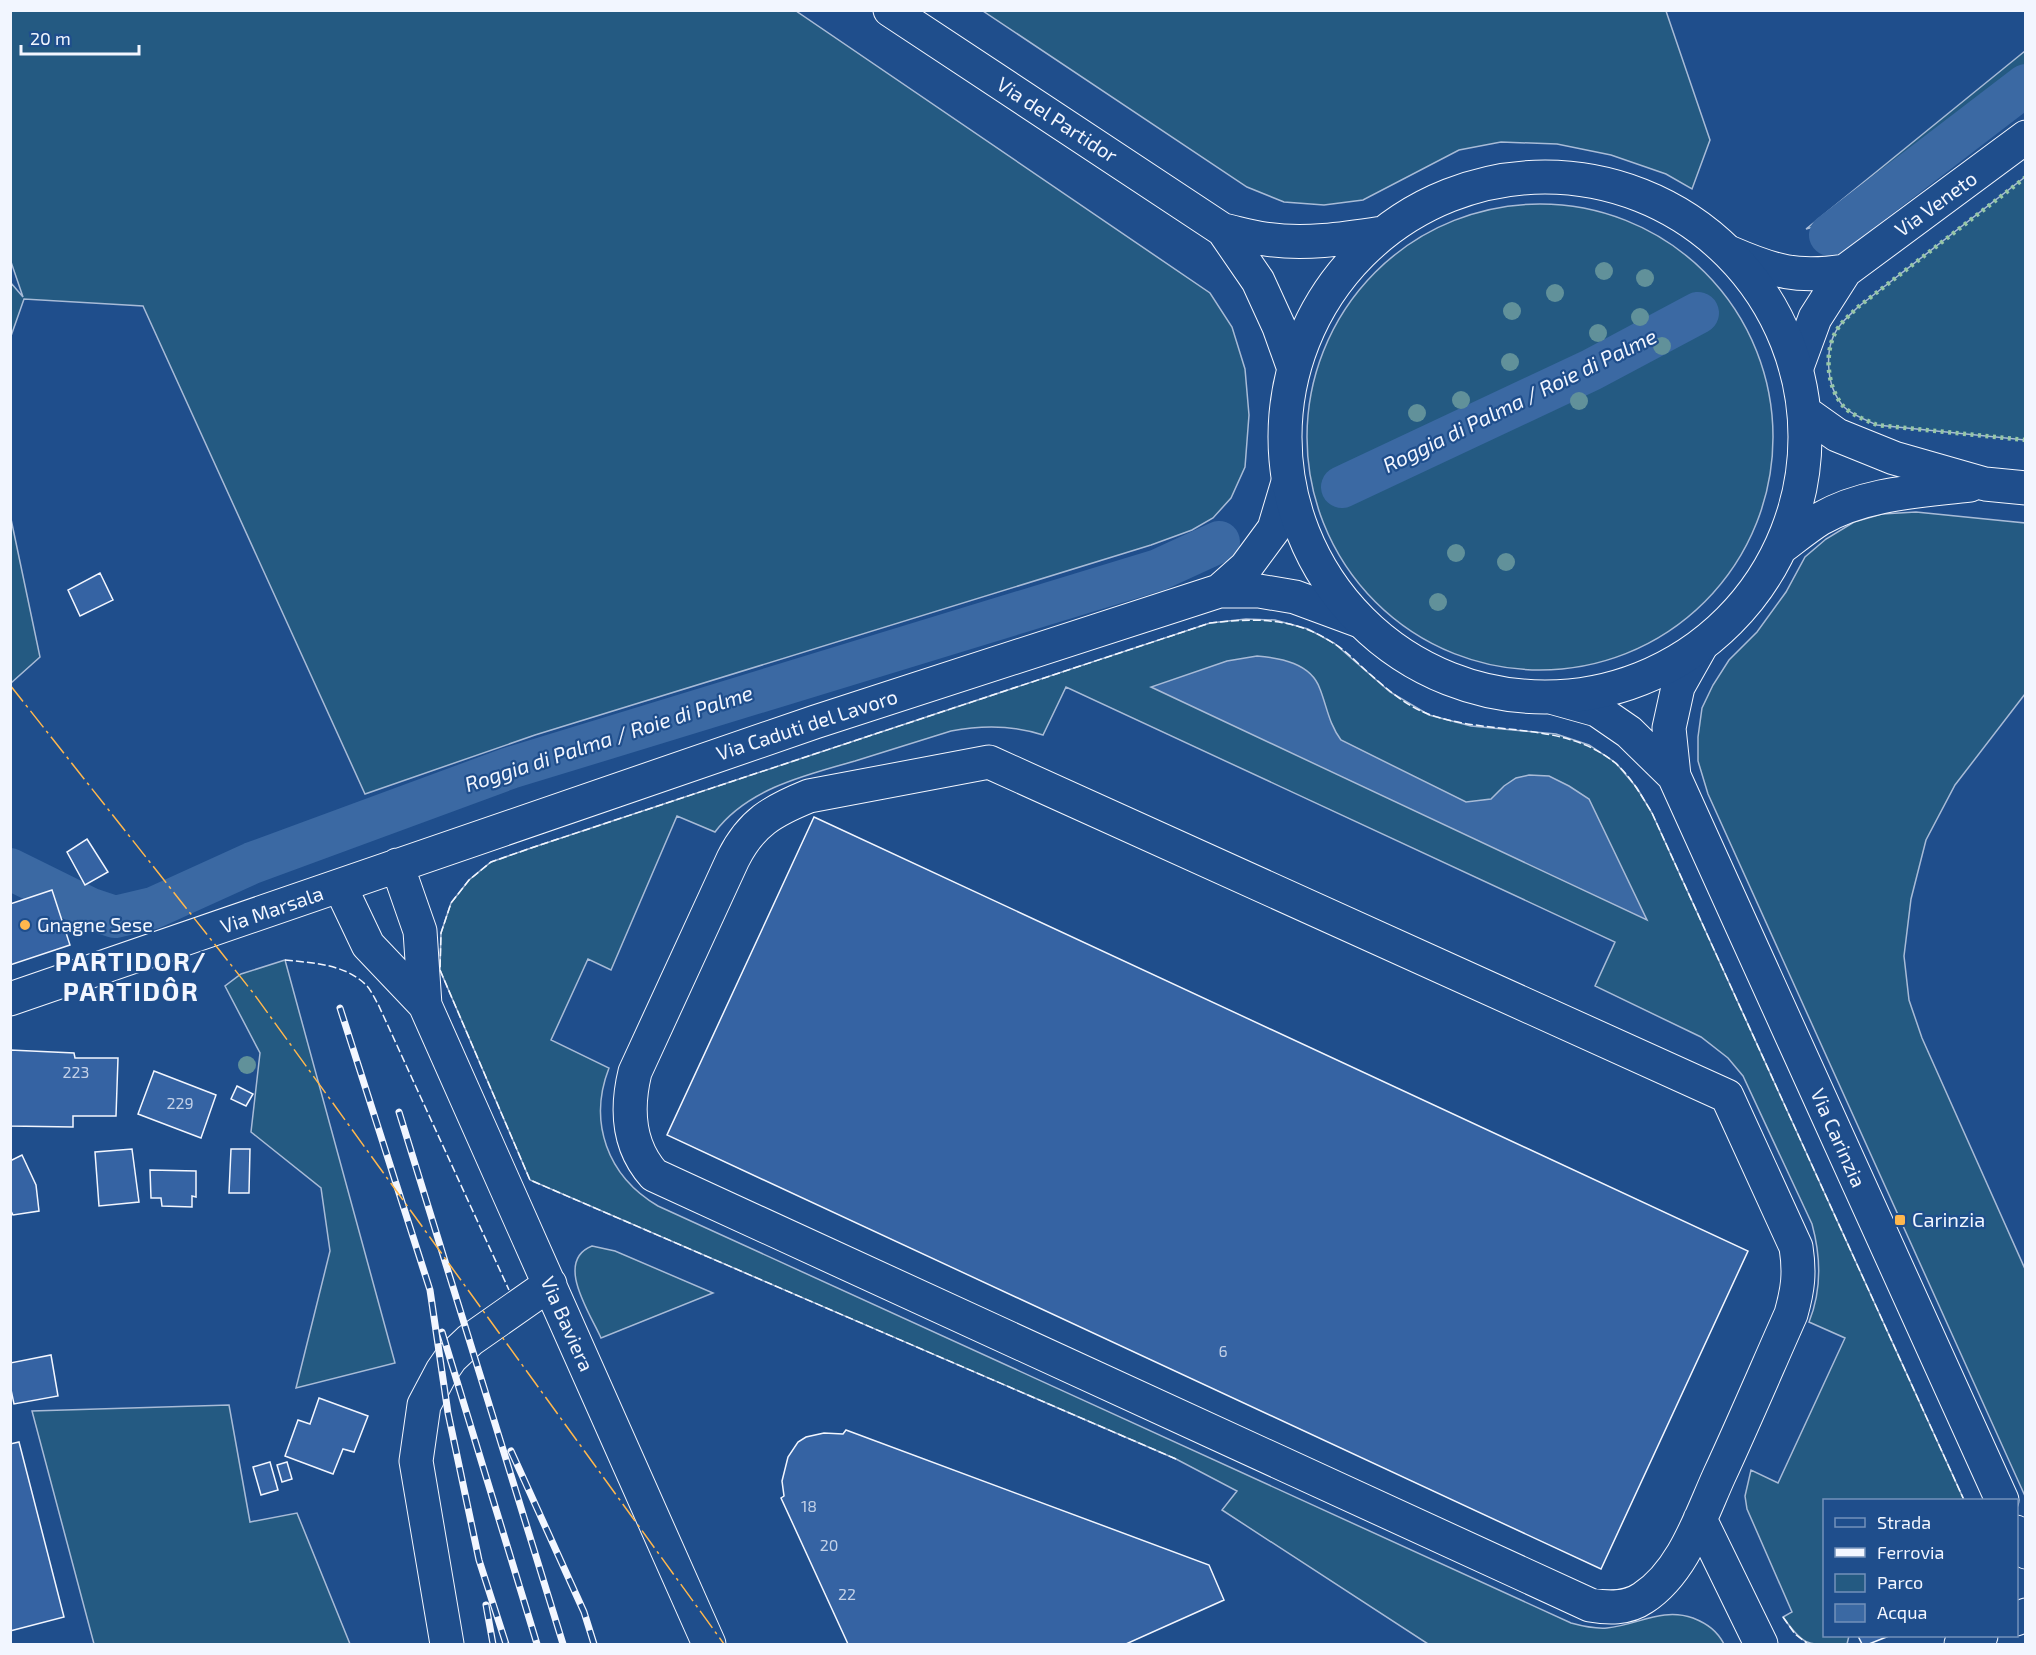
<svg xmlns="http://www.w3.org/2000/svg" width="2036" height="1655" viewBox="0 0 2036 1655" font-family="'Exo 2',sans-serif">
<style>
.green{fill:#245a82;stroke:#a8bbd7;stroke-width:1.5}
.water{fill:#3b69a3;stroke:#a8bbd7;stroke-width:1.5}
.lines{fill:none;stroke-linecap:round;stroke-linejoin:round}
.canal{stroke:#3b69a3;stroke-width:42}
.building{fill:#3563a3;stroke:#f2f6ff;stroke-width:1.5}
.minor-casing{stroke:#f2f6ff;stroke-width:35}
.major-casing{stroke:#f2f6ff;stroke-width:35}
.minor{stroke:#1f4e8c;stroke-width:33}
.major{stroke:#1f4e8c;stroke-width:33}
.rail-casing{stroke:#f2f6ff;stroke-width:7}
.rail{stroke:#1f4e8c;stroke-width:4.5;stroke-dasharray:14;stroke-linecap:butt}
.hedge{stroke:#97c8a6;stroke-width:4.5;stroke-dasharray:3 4.5;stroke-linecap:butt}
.fence{stroke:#f2f6ff;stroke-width:1.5;stroke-dasharray:8 3;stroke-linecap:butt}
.power{stroke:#ffb74d;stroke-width:1.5;stroke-dasharray:21 4.5 3 4.5;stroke-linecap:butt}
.tree{fill:#61919a}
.poi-dot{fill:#ffb74d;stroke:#1f4e8c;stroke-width:2}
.labels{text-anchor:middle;stroke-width:4.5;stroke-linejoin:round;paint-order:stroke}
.number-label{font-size:16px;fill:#c3d1e8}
.street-label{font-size:20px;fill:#f2f6ff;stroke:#1f4e8c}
.poi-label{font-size:20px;fill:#f2f6ff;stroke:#1f4e8c;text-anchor:start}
.water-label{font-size:21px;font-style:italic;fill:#f2f6ff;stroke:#1f4e8c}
.district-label{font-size:26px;font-weight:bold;letter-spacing:1.5px;fill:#f2f6ff;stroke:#1f4e8c}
</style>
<rect width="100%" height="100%" fill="#1f4e8c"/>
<!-- green -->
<path class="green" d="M11 10 796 11 1210 293 1232 327 1245 369 1249 415 1245 467 1231 498 1213 518 1192 530 1151 545 535 735 365 794 143 306 24 299 11 336V283L23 297 10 259Z
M983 11H1666L1710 140 1692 189 1666 174 1611 155 1557 144 1501 142 1459 150 1363 200 1324 205 1284 202 1247 187Z
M2025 51V75L1843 216 1824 224 1806 229Z
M2025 177V440L1877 425C1866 420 1852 415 1844 407 1825 386 1823 345 1841 324 1846 318 1852 313 1858 307Z
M1307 437a233 233 0 1 1 466 0a233 233 0 1 1-466 0Z
M1916 512 2025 523V694L1955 785 1926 840 1911 899 1904 956 1909 1000 1922 1038 2025 1269V1496L1708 794 1698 761V737L1702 708 1713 685 1729 660 1757 632 1786 592 1805 557 1826 539 1854 522 1882 514Z
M11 519 40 657 11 683H10Z
M1246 619 1275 620 1308 629 1334 643 1390 692 1429 715 1471 726 1556 734 1589 745 1616 763 1637 788 1652 813 1964 1500H1824V1636H1849L1847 1644C1809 1644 1806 1650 1783 1617L1792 1612 1747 1509 1745 1496 1751 1470 1778 1483 1845 1338 1809 1322C1822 1290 1821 1257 1812 1224L1743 1076 1728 1058 1701 1037 1595 986 1615 942 1066 687 1043 735C1013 725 982 725 951 731 919 741 887 751 855 761 805 775 747 789 715 832L677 816 611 970 588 959 551 1040 609 1068C588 1122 607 1176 658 1206L1571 1623C1582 1626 1595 1629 1607 1628 1638 1625 1662 1607 1693 1618 1708 1624 1717 1631 1724 1644H1428L1222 1510 1237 1491 1176 1459 530 1180 440 970 441 933 451 903 469 880 491 862 534 847 1210 623Z
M285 960 395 1363 296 1388 330 1251 321 1188 251 1132 260 1053 225 986 241 974Z
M592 1246 615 1251 713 1293 601 1338C590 1313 554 1261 592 1246Z
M229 1405 250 1522 297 1513 350 1644H94L32 1411Z"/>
<!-- water -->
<path class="water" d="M1257 656C1280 658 1311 663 1320 689 1327 707 1329 724 1341 740L1466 802 1491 799 1504 786 1516 778 1529 775 1549 776 1569 786 1589 799 1647 920 1151 687 1227 661Z"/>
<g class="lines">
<!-- canal -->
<path class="canal" d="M1830 235 2026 85
M1342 487 1591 370 1698 313
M10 869 91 909 115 917 153 908 252 863 510 768 1158 570 1219 542"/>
</g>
<!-- building -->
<path class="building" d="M100 573 113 600 80 616 68 590Z
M814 817 1748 1251 1601 1569 667 1135Z
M87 839 108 872 85 885 67 852Z
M52 890 70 945 10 965V904Z
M10 1050 74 1053 75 1058H118L116 1116H73V1127L10 1126Z
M154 1071 216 1095 201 1138 138 1114Z
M237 1086 253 1094 246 1106 231 1099Z
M132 1149 139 1202 99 1206 95 1152Z
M231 1149H250L249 1193H229Z
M22 1155 36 1185 39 1211 13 1215 10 1209V1161Z
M150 1170 196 1171V1197L192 1196V1207L162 1206 161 1198H151Z
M51 1355 58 1396 14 1404 10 1385V1363Z
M319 1398 368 1416 354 1452 343 1449 333 1474 285 1456 298 1420 310 1424Z
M846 1430 1209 1565 1224 1600 1126 1644H848L781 1498 784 1496 782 1481 788 1457 798 1442 806 1437 824 1433 843 1434Z
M19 1442 64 1617 10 1631V1444Z
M270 1462 278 1490 261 1495 253 1467Z
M287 1462 292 1479 282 1482 277 1465Z
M1858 1636H1889L1869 1644H1862Z"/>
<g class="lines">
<!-- minor casing -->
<g class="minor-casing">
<path id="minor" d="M1731 253C1775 272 1797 278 1845 271
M1797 367 1815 318 1845 271 2026 137
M1219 591 1246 567 1274 529 1288 482
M1700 648 1678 687 1669 728 1674 776 2002 1500
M1554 698 1597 710 1629 732 1674 776
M989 762 1727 1096 1796 1247C1800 1273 1798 1289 1791 1314 1767 1368 1744 1422 1719 1476 1700 1518 1683 1572 1643 1598 1627 1609 1608 1608 1590 1605L654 1175C628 1146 626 1109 635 1072L733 859C751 823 772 811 809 796Z
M397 865 420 931 425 1005
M340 886 368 945 425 1005 709 1644
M10 999 815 722 1219 591H1259L1295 597 1360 621
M1700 1519 1761 1644
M2016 1532 2026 1552
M2016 1619 2026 1615
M447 1644 416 1461 424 1405 442 1371 451 1358 470 1340 550 1284
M1961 1644 1981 1636"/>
</g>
<!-- major casing -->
<g class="major-casing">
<path id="major" d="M890 10 1223 230C1237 233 1251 237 1265 239 1304 245 1343 239 1382 233
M1285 437a260 260 0 1 1 520 0a260 260 0 1 1-520 0Z
M1223 230 1258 281 1279 327 1294 369
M1806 413 1837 435 1894 458 1985 484 2026 488
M1782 547C1794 538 1807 527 1820 519 1865 493 1920 491 1970 485"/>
</g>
<!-- minor -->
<use href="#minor" class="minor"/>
<!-- major -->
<use href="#major" class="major"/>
<!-- rail casing -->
<g class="rail-casing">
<path id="rail" d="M340 1008 430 1290 448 1413 479 1560 506 1644
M399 1112 563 1644
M442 1332 537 1644
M511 1451 584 1612 594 1644
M486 1605 493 1644"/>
</g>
<!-- rail -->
<use href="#rail" class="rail"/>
<!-- hedge -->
<path class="hedge" d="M2026 177 1858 307C1852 313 1846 318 1841 324 1823 345 1825 386 1844 407 1852 415 1866 420 1877 425L2026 440"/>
<!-- fence -->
<path class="fence" d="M285 960C313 963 344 964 365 984 371 989 374 998 378 1004L509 1290
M1176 1459 530 1180 440 970 441 933 451 903 469 880 491 862 534 847 1210 623C1255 618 1294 617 1333 643 1347 651 1359 665 1371 675 1388 690 1409 708 1431 715 1492 736 1563 721 1614 762 1630 775 1641 795 1652 813L1964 1500
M1783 1617 1795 1634 1808 1644"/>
<!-- power -->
<path class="power" d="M10 685 254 994 724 1644"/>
</g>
<!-- trees -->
<g class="tree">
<circle cx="1604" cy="271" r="9"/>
<circle cx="1645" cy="278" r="9"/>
<circle cx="1555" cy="293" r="9"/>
<circle cx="1512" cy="311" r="9"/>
<circle cx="1640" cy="317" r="9"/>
<circle cx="1598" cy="333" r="9"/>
<circle cx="1662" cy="346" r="9"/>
<circle cx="1510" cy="362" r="9"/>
<circle cx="1461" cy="400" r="9"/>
<circle cx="1579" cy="401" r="9"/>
<circle cx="1417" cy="413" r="9"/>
<circle cx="1456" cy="553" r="9"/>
<circle cx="1506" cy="562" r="9"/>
<circle cx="1438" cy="602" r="9"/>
<circle cx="247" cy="1065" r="9"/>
</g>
<!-- markers -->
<g class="poi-dot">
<circle cx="25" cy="925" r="6"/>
<rect x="1894" y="1214" width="12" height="12" rx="3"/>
</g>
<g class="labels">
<!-- number labels -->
<g class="number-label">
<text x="76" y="1078">223</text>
<text x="180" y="1109">229</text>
<text x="1223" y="1357">6</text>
<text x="809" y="1512">18</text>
<text x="829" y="1551">20</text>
<text x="847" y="1600">22</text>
</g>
<!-- street labels -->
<g class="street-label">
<text transform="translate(1057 120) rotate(33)" y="7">Via del Partidor</text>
<text transform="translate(1936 204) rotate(-36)" y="7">Via Veneto</text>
<text transform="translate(807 725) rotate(-18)" y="7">Via Caduti del Lavoro</text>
<text transform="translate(272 910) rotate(-19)" y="7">Via Marsala</text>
<text transform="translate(1838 1138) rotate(66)" y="7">Via Carinzia</text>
<text transform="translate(567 1324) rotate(66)" y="7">Via Baviera</text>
</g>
<!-- poi labels -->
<g class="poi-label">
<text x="37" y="932">Gnagne Sese</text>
<text x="1912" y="1227">Carinzia</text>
</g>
<!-- water labels -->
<g class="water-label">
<text transform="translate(1520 401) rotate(-26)" y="7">Roggia di Palma / Roie di Palme</text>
<text transform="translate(609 739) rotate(-18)" y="7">Roggia di Palma / Roie di Palme</text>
</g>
<!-- district labels -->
<g class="district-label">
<text x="131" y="971">PARTIDOR/<tspan x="131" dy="30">PARTIDÔR</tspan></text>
</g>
</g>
<!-- border -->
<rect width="2036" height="1655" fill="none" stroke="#f2f6ff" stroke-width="24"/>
<!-- legend -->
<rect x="1823" y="1499" width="195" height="138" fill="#1f4e8c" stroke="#7391ba" stroke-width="1.5"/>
<rect x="1835" y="1518" width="30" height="9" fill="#1f4e8c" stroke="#7391ba" stroke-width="1.5"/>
<text x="1877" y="1529" font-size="18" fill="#f2f6ff">Strada</text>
<rect x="1835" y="1548" width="30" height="9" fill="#f2f6ff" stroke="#7391ba" stroke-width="1.5"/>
<text x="1877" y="1559" font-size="18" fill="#f2f6ff">Ferrovia</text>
<rect x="1835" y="1574" width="30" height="18" fill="#245a82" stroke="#7391ba" stroke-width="1.5"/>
<text x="1877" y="1589" font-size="18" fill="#f2f6ff">Parco</text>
<rect x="1835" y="1604" width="30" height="18" fill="#3b69a3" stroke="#7391ba" stroke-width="1.5"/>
<text x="1877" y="1619" font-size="18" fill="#f2f6ff">Acqua</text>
<!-- scale -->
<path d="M21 45v9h118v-9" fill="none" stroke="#f2f6ff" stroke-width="3"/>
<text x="30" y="45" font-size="18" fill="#f2f6ff" stroke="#1f4e8c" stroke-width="4.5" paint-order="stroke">20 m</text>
</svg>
